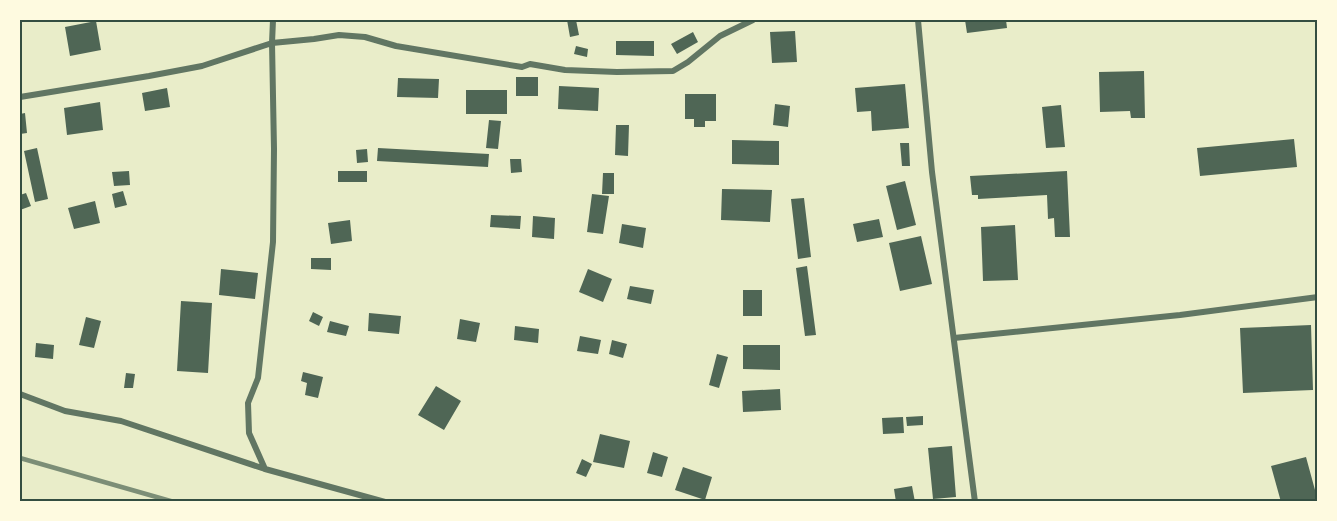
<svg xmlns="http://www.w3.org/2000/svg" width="1337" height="521" viewBox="0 0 1337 521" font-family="Poppins,sans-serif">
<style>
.building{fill:#4f6655}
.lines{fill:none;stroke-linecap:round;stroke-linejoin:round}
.minor{stroke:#617663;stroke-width:6}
.rail{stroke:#7c8e77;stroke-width:4.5}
.neatline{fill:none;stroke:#344e41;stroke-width:2}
</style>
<rect width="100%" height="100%" fill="#e9edc9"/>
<!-- building -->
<path class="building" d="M567 20H576L579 35 570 37Z
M965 20H1006L1007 28 967 33Z
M96 21 101 50 70 56 65 27Z
M795 31 797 62 772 63 770 32Z
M693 32 698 42 677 54 671 44Z
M616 41H654V56L616 55Z
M576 46 588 49 587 57 574 54Z
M1144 71 1145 118H1131L1130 111 1100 112 1099 72Z
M516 77H538V96H516Z
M398 78 439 79 438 98 397 97Z
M905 84 909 128 872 131 871 111 857 112 855 88Z
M559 86 599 88 598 111 558 109Z
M167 88 170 107 145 111 142 93Z
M466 90H507V114H466Z
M685 94H716V121H705V127H694V119H685Z
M100 102 103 130 67 135 64 108Z
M775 104 790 106 788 127 773 125Z
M1061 105 1065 147 1046 148 1042 107Z
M25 113 27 133 20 134V114Z
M489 120 501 121 498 149 486 148Z
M616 125H629L628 156 615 155Z
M1294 139 1297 167 1200 176 1197 148Z
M732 140 779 141V165L732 164Z
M900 143H909L910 166H902Z
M37 148 48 199 35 202 24 151Z
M378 148 489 154 488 167 377 161Z
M367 149 368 162 357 163 356 150Z
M510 159H521L522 172 511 173Z
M129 171 130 185 114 186 112 172Z
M338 171H367V182H338Z
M1067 171 1070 237H1055L1054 218 1048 219 1047 195 978 199V195H972L970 176Z
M603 173H614V194H602Z
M905 181 916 225 897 230 886 186Z
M722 189 772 190 770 222 721 220Z
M123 191 127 205 115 208 112 194Z
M26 193 31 206 20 210V195Z
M592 194 609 196 603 234 587 232Z
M804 198 811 257 798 259 791 199Z
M95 201 100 223 74 229 68 208Z
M491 215 521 216 520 229 490 227Z
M533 216 555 218 554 239 532 237Z
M879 219 883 237 857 242 853 224Z
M350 220 352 241 331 244 328 223Z
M622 224 646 228 643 248 619 243Z
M1015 225 1018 280 983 281 981 227Z
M921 236 932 284 900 291 889 243Z
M311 258H331V270L311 269Z
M807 266 816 335 805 336 796 268Z
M221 269 258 273 255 299 219 295Z
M588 269 612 279 603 302 579 292Z
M630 286 654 290 651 304 627 299Z
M743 290H762V316H743Z
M181 301 212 303 208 373 177 371Z
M313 312 323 317 319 326 309 321Z
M369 313 401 316 399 334 368 331Z
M86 317 101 321 94 348 79 345Z
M460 319 480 323 476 342 457 339Z
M330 321 349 326 346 336 327 332Z
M1311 325 1313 390 1243 393 1240 328Z
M515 326 539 329 538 343 514 340Z
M580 336 601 340 598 354 577 351Z
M612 340 627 344 623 358 609 354Z
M36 343 54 345 53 359 35 357Z
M743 345H780V370L743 369Z
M717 354 728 357 719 388 709 385Z
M303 372 323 377 318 398 305 395 307 383 301 381Z
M126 373 135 374 133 388H124Z
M436 386 461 401 444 430 418 415Z
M780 389 781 410 743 412 742 391Z
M923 416V425L907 426 906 417Z
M903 417 904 433 883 434 882 418Z
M600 434 630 441 624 468 593 462Z
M952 446 956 497 933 499 928 448Z
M653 452 668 457 662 477 647 473Z
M1306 457 1318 501 1281 502 1271 466Z
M582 459 592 464 586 477 576 473Z
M683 467 712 477 705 500 675 490Z
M912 486 915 502H896L894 489Z"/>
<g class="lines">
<!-- minor -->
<path class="minor" d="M918 20 932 172 975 502
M20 97 149 76 202 66 272 43 314 39 339 35 365 37 396 46 522 67 530 64 565 70 617 72 673 71 688 62 720 36 753 20
M954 338 1180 315 1318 297
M20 394 65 411 121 421 265 469 385 502
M265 469 249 433 248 403 258 378 273 242 274 149 272 43 273 20"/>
<!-- rail -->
<path class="rail" d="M20 458 174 502"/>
</g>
<!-- border -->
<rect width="1337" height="521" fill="none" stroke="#fefae0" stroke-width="42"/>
<rect x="21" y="21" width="1295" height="479" class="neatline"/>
</svg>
